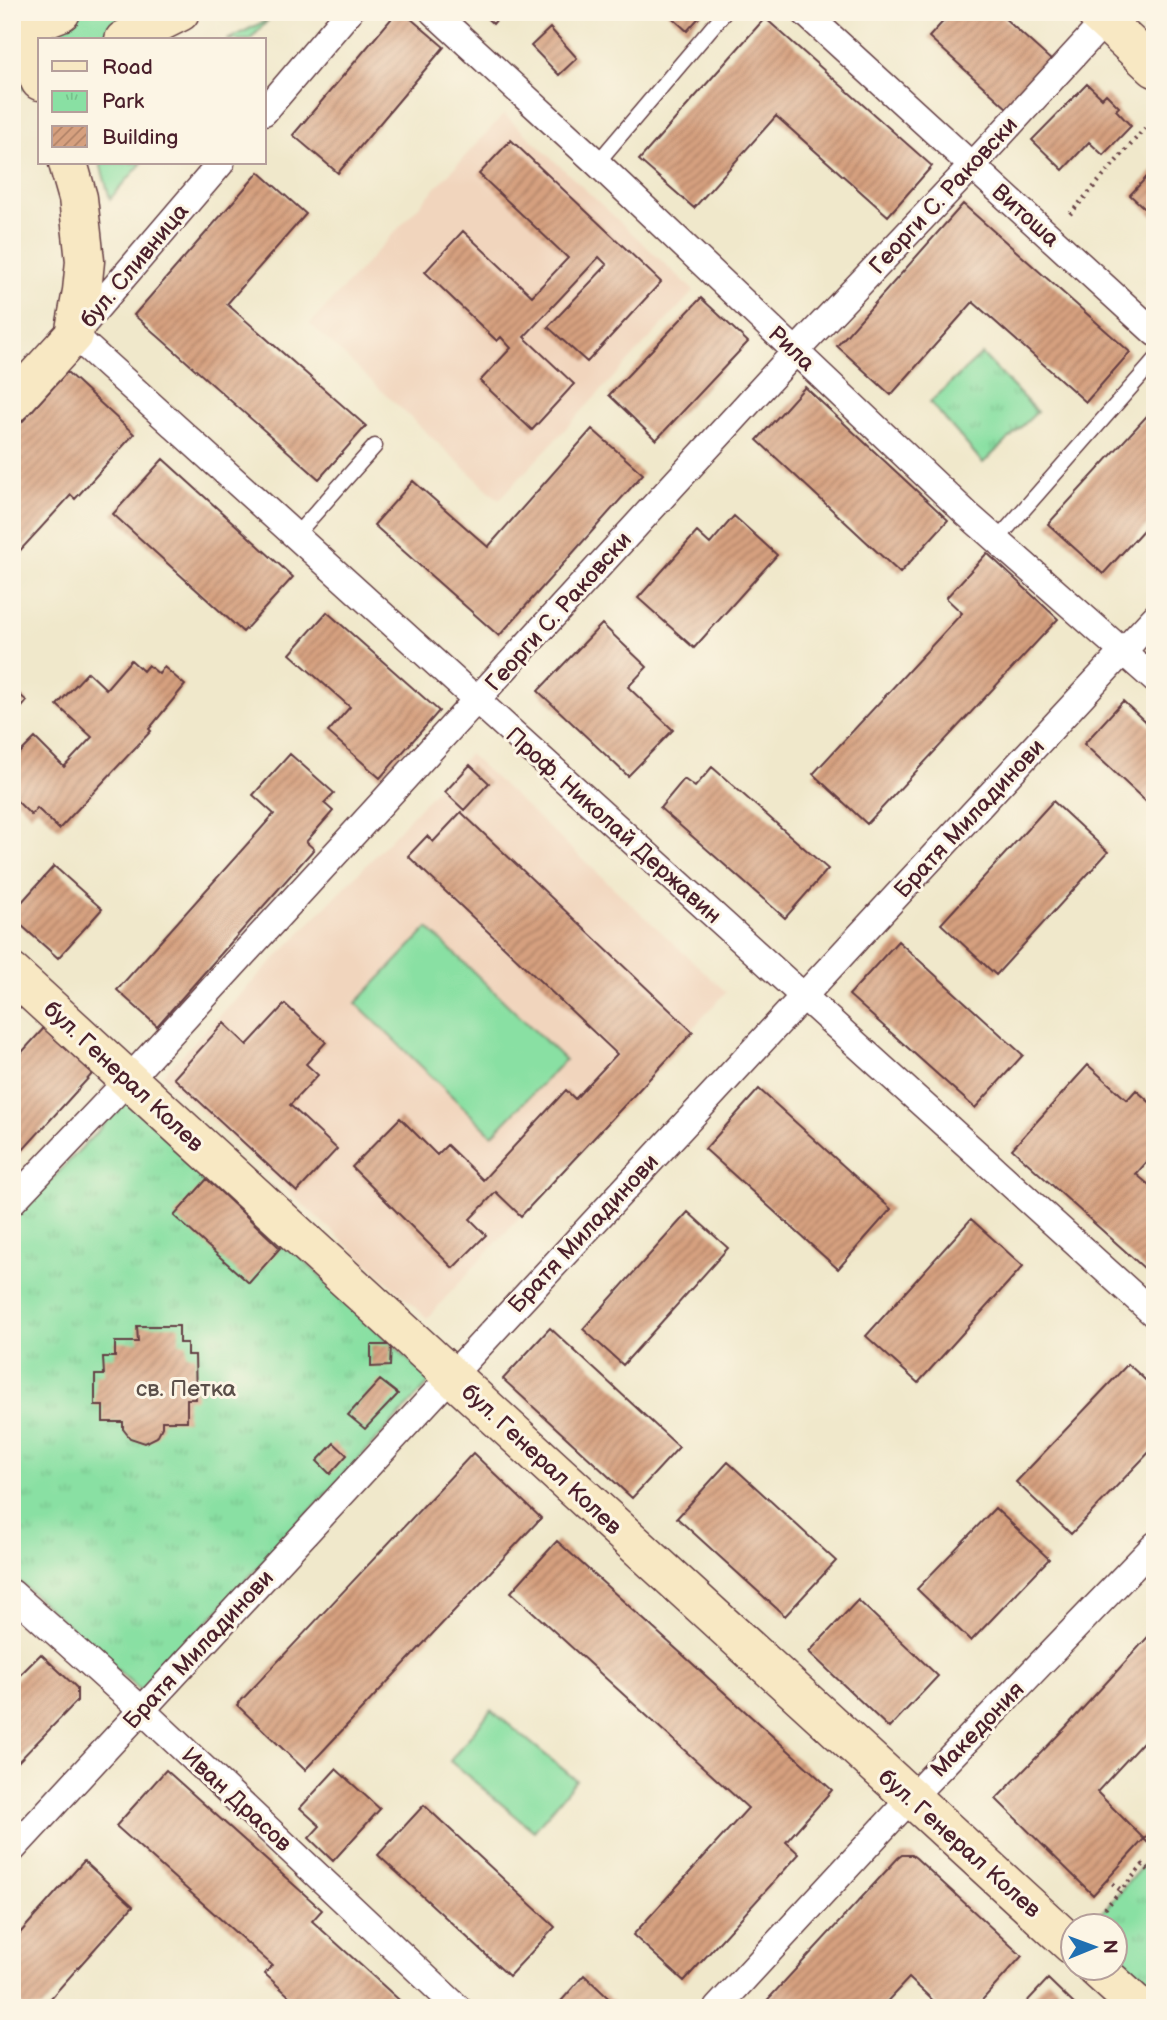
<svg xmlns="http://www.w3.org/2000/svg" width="1167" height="2020" viewBox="0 0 1167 2020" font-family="'Balsamiq Sans',sans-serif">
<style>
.built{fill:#f1d5bd}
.grass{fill:#89e0a3;stroke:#6a8067;stroke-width:2}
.park{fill:url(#park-tufts);stroke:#6a8067;stroke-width:2}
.building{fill:url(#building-hatch)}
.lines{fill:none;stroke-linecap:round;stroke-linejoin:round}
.lane-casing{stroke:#633d43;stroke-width:17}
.street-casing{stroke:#633d43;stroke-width:29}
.secondary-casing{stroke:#633d43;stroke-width:41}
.path{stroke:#633d43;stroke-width:4.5;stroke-dasharray:2 5;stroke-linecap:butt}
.lane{stroke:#fff;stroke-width:14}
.street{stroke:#fff;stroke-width:26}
.secondary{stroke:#f8e8c3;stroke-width:38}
.labels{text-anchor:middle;stroke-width:6;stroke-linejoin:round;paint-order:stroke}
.street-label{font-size:23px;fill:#4a1f2b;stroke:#fcf5e5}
.park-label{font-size:23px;fill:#5a4f49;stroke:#fcf5e5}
</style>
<defs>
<pattern id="park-tufts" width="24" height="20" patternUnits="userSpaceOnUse" patternTransform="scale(1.75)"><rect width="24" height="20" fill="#89e0a3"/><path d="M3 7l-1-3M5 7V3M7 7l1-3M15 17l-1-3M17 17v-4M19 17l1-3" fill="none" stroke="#78c08c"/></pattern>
<pattern id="building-hatch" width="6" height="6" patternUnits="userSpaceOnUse" patternTransform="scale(1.75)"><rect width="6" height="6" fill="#d6a07f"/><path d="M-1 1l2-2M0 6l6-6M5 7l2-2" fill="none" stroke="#b08268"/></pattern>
</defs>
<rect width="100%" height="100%" fill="#fcf5e5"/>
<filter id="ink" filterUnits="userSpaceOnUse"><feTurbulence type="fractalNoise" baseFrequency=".0143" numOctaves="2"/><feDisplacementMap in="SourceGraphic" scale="14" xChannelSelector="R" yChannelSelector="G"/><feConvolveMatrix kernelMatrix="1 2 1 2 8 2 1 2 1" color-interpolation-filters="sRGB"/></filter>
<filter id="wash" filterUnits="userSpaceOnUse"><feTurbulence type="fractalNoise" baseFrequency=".00686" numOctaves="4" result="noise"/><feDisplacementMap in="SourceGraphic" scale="28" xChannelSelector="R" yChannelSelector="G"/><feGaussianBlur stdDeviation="1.57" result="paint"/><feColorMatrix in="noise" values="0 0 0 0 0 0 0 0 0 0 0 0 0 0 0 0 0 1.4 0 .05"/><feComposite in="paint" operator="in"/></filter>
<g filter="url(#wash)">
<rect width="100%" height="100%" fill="#f0e8cb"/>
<!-- built -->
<path class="built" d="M504 114 694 291 499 500 310 324Z
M469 754 726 992 427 1318 162 1075 373 858Z"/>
<!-- grass -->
<path class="grass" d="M54 12H178L123 40H40V82L12 93V30Z
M269 19 250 40H227Z
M100 163H142L110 199Z
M428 928 565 1060 492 1135 356 1003Z
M491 1710 576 1780 534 1831 450 1761Z"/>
<!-- park -->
<path class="park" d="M982 354 1037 412 983 463 930 402Z
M131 1096 431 1381 142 1692 12 1575V1221Z
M1143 1865 1155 1876V2004L1115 1966 1114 1926H1090Z"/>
<g id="blocks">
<!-- building -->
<path class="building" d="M397 12H403L444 47 338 173 293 135Z
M480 12H503L493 24Z
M666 12H704L687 31Z
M946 12H1004L1002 16 1052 61 1008 109 929 37 949 15Z
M765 18 932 166 888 216 776 116 694 208 639 160Z
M550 28 577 58 559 75 531 46Z
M1087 84 1102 98 1106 94 1119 107 1116 110 1131 126 1103 155 1089 142 1063 170 1032 140Z
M511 140 661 282 587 362 548 327 607 265 599 257 524 337 574 384 532 430 480 381 511 348 501 337 497 341 425 272 463 231 532 296 568 258 479 174Z
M1155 168V218L1130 195Z
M259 172 306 214 227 304 366 426 319 479 134 315Z
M963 204 1130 352 1086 402 973 302 891 395 837 346Z
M701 298 748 342 656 440 609 395Z
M67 372 134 434 75 499 71 495 16 555 12 552V433Z
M805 387 948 520 900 573 757 440Z
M1155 407V517L1103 574 1048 524Z
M592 429 643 474 499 636 374 525 413 481 488 547Z
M163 459 293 577 243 632 113 514Z
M734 516 777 555 694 648 638 598 697 532 710 544Z
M987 553 1058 619 867 824 813 774 962 613 946 598Z
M327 612 439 711 380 778 328 732 350 707 290 654Z
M602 624 647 667 628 687 673 730 628 776 538 691Z
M131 660 143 671 148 665 159 674 164 667 185 685 149 729 151 731 59 829 37 808 31 815 12 796V761L35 738 64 767 92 737 57 705 88 672 106 689Z
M12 688 27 701 12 719Z
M1123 701 1155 731V810L1084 744Z
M290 754 334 793 324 803 333 811 306 842 314 849 157 1026 117 990 274 814 253 795Z
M470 765 489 783 464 810 445 792Z
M712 767 828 869 785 918 660 808 684 779 695 787Z
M1053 801 1108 852 996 975 941 924Z
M461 812 693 1032 521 1216 496 1192 470 1219 486 1235 453 1268 352 1167 400 1118 437 1155 447 1145 483 1180 566 1090 575 1099 617 1054 408 856 427 836 433 842Z
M54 866 102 909 58 958 12 917V913Z
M898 941 1023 1055 975 1108 849 995Z
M285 1004 326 1042 306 1064 318 1075 290 1105 337 1149 297 1192 174 1078 224 1023 247 1045Z
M44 1028 93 1073 12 1162V1063Z
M1088 1065 1127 1100 1136 1090 1155 1107V1153L1136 1174 1155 1190V1278L1012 1149Z
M759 1089 891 1209 838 1269 705 1149Z
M207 1179 280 1248 249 1283 174 1216Z
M688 1212 728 1248 623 1365 583 1329Z
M971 1219 1023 1266 918 1383 866 1336Z
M137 1326H179V1343H187V1355H195L196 1399H187V1421H162V1427L157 1437 145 1443 130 1438 123 1429V1422H103V1406H95V1375H104L103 1357H115V1342H138Z
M550 1328 679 1447 632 1498 503 1379Z
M371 1345H391L390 1366 371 1367Z
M1128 1364 1155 1389V1446L1071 1534 1016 1482Z
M380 1380 398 1394 365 1429 348 1415Z
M334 1443 347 1455 330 1474 317 1461Z
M473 1453 541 1518 305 1770 237 1705Z
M728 1462 836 1561 785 1616 677 1518Z
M995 1508 1049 1559 971 1641 917 1589Z
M557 1541 832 1790 786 1842 799 1854 684 1981 633 1935 748 1808 511 1592Z
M858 1600 938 1676 889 1728 809 1652Z
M1155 1629V1729L1097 1792 1144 1839 1093 1895 996 1799 1066 1727Z
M41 1654 77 1688V1701L18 1762 12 1757V1683Z
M336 1769 380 1809 333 1861 309 1838 320 1826 300 1808Z
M166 1770 322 1910 312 1921 408 2008H302L265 1974 272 1965 116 1826Z
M424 1805 555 1927 509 1976 378 1855Z
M1155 1827V1850L1144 1839Z
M902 1855H912L916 1858 1022 1956 975 2008H941L909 1978 881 2008H760L898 1858Z
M84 1861 133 1906 42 2008H25L12 1996V1942Z
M584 1975 619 2008H555Z
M1048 1979 1078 2008H1021Z"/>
</g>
</g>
<g filter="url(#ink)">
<use href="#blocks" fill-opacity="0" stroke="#633d43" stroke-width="2"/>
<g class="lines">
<!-- lane casing -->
<g class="lane-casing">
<path id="lane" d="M597 163 725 12
M295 536 375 446
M997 540 1155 360"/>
</g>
<!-- street casing -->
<g class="street-casing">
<path id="street" d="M433 12 597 163 967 514 1155 680
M804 12 1155 333
M264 112 349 12
M221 163 74 335 1155 1315
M12 1202 128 1080 796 351 972 166 1105 21
M12 1593 142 1710 458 2008
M12 1850 1155 617
M717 2008 911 1798 1155 1545"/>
</g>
<!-- secondary casing -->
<g class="secondary-casing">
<path id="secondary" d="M13 12 40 81
M1095 12 1155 68
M12 31 61 12
M124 40 180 12
M12 403 74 335 82 291 85 261 78 198 68 163
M12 973 1072 1945
M1096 1968 1140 2008"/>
</g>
<!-- path -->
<path class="path" d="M1070 214 1155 117
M1107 1879 1121 1890
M1096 1919 1143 1865 1155 1876"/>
<!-- lane -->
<use href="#lane" class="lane"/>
<!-- street -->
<use href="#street" class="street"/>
<!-- secondary -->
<use href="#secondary" class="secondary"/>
</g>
</g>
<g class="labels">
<!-- street labels -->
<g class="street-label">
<text transform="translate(943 195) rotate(-47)" y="8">Георги С. Раковски</text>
<text transform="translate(1026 215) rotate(42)" y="8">Витоша</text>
<text transform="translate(134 265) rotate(-50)" y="8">бул. Сливница</text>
<text transform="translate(792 348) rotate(43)" y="8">Рила</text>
<text transform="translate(558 611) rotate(-48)" y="8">Георги С. Раковски</text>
<text transform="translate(969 818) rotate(-47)" y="8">Братя Миладинови</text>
<text transform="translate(614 825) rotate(42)" y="8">Проф. Николай Державин</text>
<text transform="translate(124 1076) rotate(43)" y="8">бул. Генерал Колев</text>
<text transform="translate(583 1233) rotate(-47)" y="8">Братя Миладинови</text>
<text transform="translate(542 1459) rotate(43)" y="8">бул. Генерал Колев</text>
<text transform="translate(198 1649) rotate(-47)" y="8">Братя Миладинови</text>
<text transform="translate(977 1729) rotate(-46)" y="8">Македония</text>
<text transform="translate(237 1799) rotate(43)" y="8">Иван Драсов</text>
<text transform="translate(960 1843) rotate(42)" y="8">бул. Генерал Колев</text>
</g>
<!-- park labels -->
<g class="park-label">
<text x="186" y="1396">св. Петка</text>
</g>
</g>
<!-- margin -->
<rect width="1167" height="2020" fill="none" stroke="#fcf5e5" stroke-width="42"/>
<!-- legend -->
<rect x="38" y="38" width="228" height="126" fill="#fcf5e5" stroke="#b59f9b" stroke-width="2"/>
<rect x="52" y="61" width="35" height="10" fill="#f8e8c3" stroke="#b59f9b" stroke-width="2"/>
<text x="102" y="74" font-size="21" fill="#4a1f2b">Road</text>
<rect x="52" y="91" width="35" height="21" fill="url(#park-tufts)" stroke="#b59f9b" stroke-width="2"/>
<text x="102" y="108" font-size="21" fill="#4a1f2b">Park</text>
<rect x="52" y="126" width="35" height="21" fill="url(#building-hatch)" stroke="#b59f9b" stroke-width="2"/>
<text x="102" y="144" font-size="21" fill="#4a1f2b">Building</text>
<!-- north arrow -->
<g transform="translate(1094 1947) rotate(89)"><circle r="33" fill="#fcf5e5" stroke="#b59f9b" stroke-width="2"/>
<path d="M0-5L12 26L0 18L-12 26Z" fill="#1f6fb2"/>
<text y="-10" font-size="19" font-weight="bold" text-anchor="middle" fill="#4a1f2b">N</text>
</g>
</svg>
